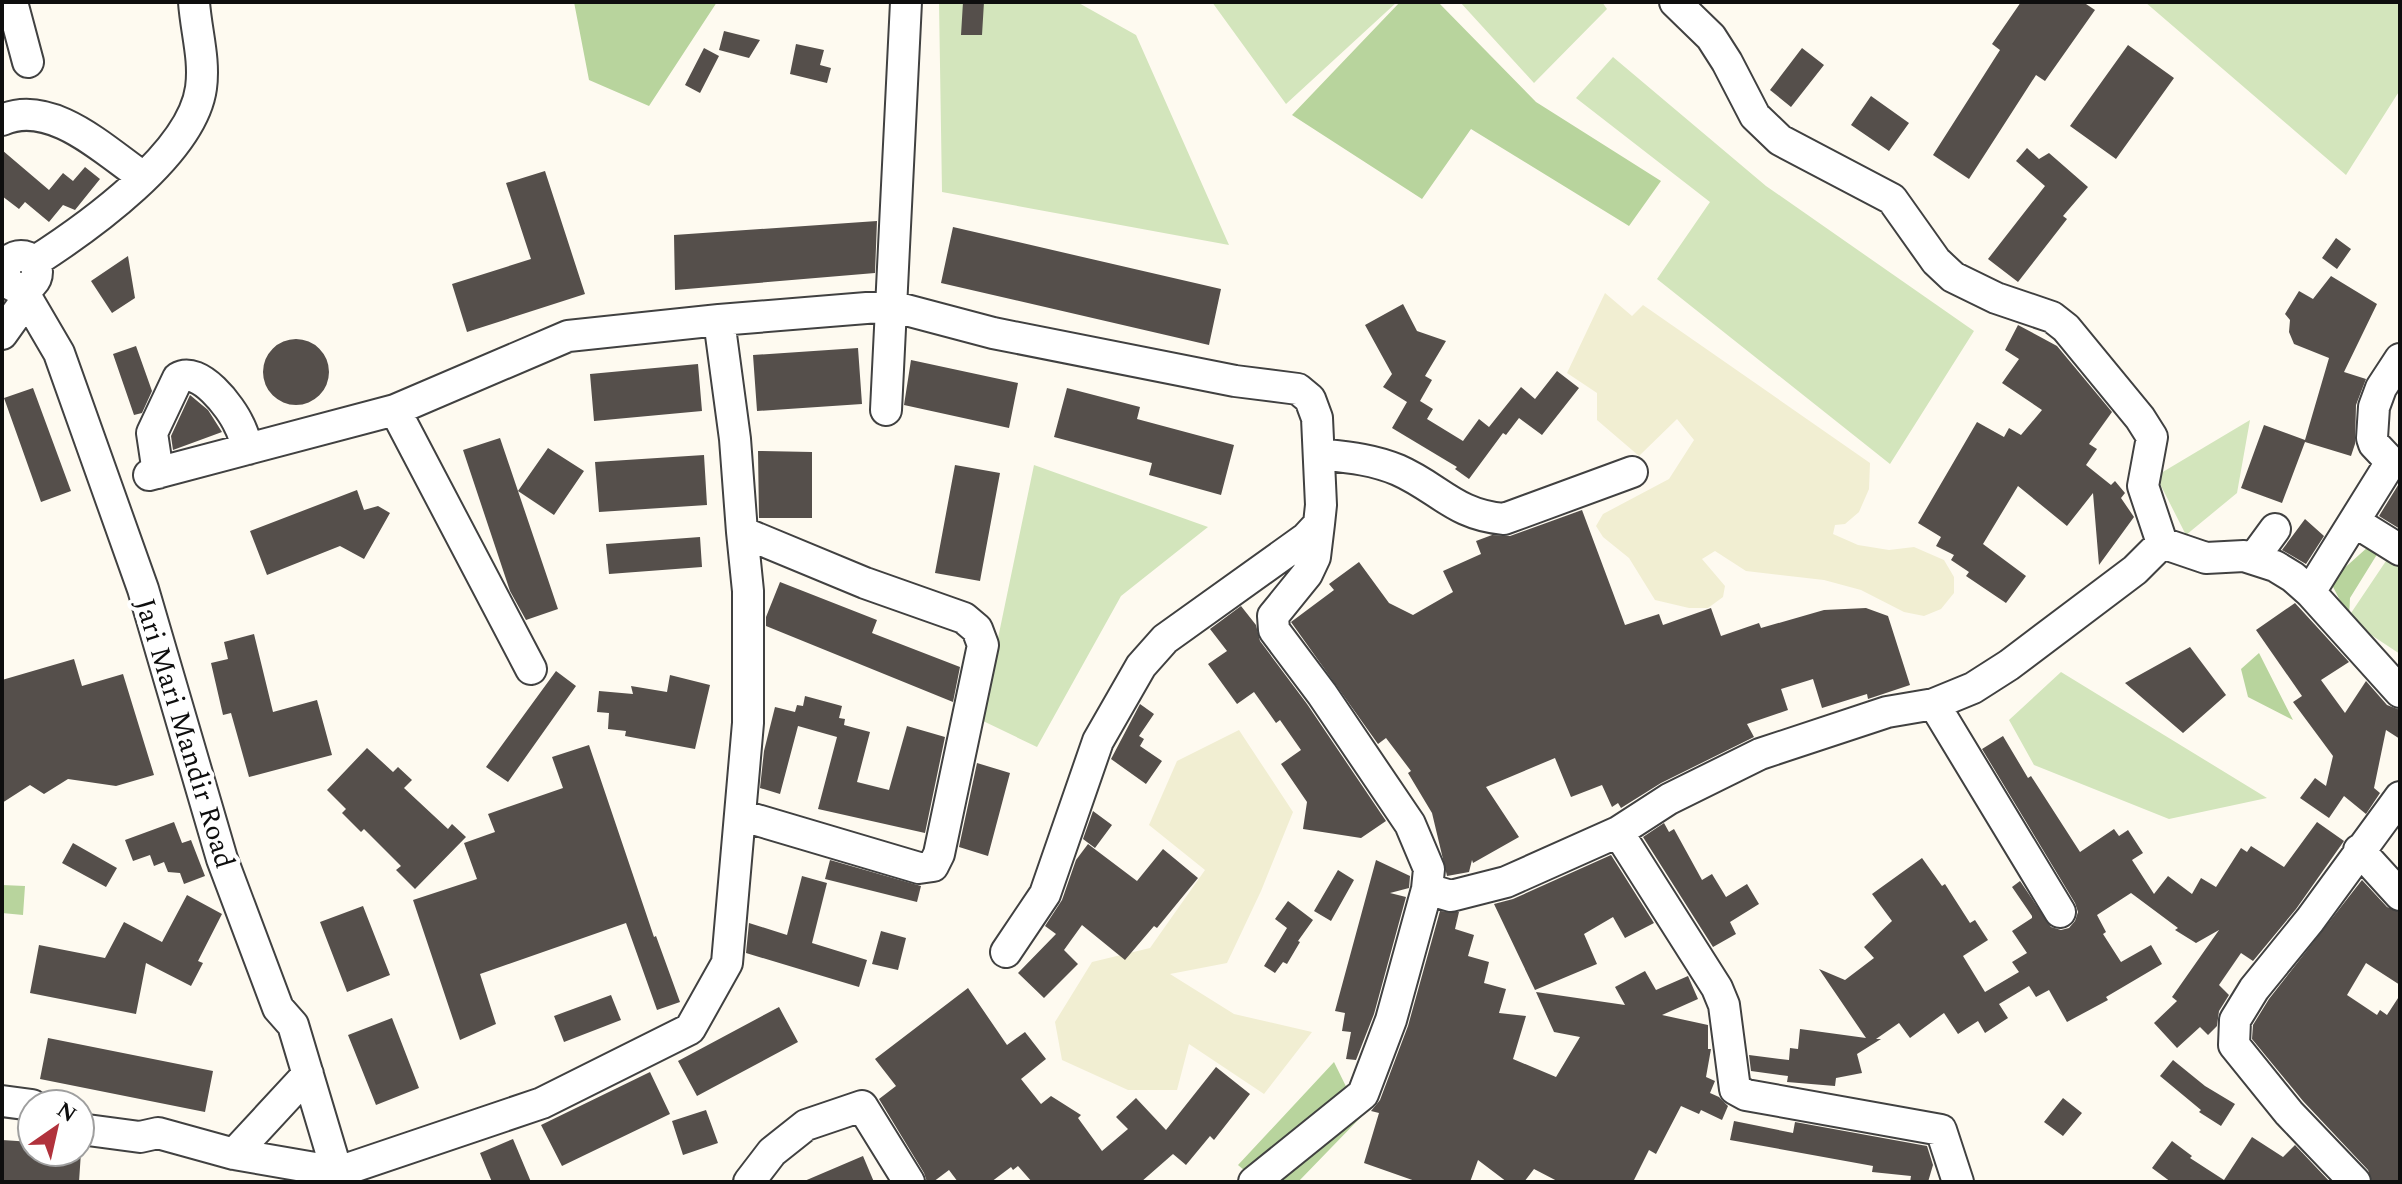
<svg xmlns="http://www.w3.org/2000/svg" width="2402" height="1184" viewBox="0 0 2402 1184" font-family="Spectral,serif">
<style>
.farmland{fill:#f1eed2}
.green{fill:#d3e5bc}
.forest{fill:#b8d49d}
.building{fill:#554f4b}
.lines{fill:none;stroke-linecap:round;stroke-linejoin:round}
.minor-casing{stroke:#414141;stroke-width:34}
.minor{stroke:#fff;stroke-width:30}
.labels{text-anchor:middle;stroke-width:8;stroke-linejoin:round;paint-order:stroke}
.street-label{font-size:28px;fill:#0e0e0e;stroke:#fff}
</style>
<rect width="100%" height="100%" fill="#fefaf0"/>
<!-- farmland -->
<path class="farmland" d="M1605 293 1632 316 1643 305 1870 463 1869 489 1859 512 1845 524 1835 525 1833 534 1858 545 1889 550 1914 547 1944 560 1954 577V593L1941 609 1924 616 1904 612 1861 590 1824 580 1746 571 1715 551 1702 559 1725 586 1723 597 1708 608H1689L1655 600 1629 558 1603 537 1596 526 1603 514 1669 479 1694 440 1677 419 1639 456 1597 420V393L1567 373Z
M1239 730 1293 812 1261 891 1227 963 1170 974 1234 1014 1312 1032 1264 1094 1189 1044 1177 1090H1128L1062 1060 1055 1022 1092 962 1150 948 1205 870 1149 825 1177 761Z"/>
<!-- green -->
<path class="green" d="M939 2H1077L1136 35 1229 245 942 192Z
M1212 2H1397L1286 104Z
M1460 2H1602L1607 9 1534 83Z
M2145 2H2400V90L2346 175Z
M1613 57 1766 186 1974 331 1890 464 1657 279 1710 202 1576 98Z
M2250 420 2237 493 2186 535 2156 476Z
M1034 465 1208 527 1121 596 1037 747 981 720Z
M2388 558 2400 567V654L2347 619Z
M2061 672 2267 798 2169 819 2034 765 2009 720Z"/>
<!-- forest -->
<path class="forest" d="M574 2H717L649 106 589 80Z
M1400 2H1438L1536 102 1661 181 1629 226 1471 129 1422 199 1292 115Z
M2369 546 2381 548 2350 598 2349 618 2330 581Z
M2259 653 2293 720 2248 697 2241 669Z
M2 885 25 886 23 915 2 913Z
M1334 1062 1361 1117 1298 1182H1258L1238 1165Z"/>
<!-- building -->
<path class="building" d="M963 2H984L982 35H961Z
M2021 2H2083L2095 10 2045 81 2036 75 1969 179 1933 155 2000 50 1992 44Z
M724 31 760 40 749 58 719 50Z
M796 44 824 50 820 65 831 68 827 83 790 74Z
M2128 45 2174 78 2116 159 2070 126Z
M704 48 719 56 700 93 685 85Z
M1802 48 1824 65 1791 107 1770 90Z
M1871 96 1909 123 1889 151 1851 125Z
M2027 148 2039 159 2049 153 2088 187 2063 216 2067 219 2018 282 1988 259 2045 186 2016 161Z
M2 150 49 190 63 173 73 181 85 167 100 179 75 210 63 205 49 222 25 202 19 209 2 196Z
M545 171 585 294 467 332 452 284 531 259 506 183Z
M877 221 875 273 675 290 674 235Z
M953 227 1221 289 1209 345 941 283Z
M2336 238 2351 249 2337 269 2322 258Z
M128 256 135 298 112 313 91 281Z
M2331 276 2377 304 2344 372 2366 379 2356 405 2355 444 2351 456 2305 442 2282 503 2241 488 2264 425 2305 440 2329 358 2294 344 2289 332 2290 320 2285 314 2299 291 2313 299Z
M1403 304 1417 331 1446 341 1425 376 1432 380 1420 401 1433 409 1427 419 1463 441 1479 419 1489 427 1521 387 1535 399 1557 371 1579 388 1542 435 1519 418 1506 435 1503 433 1469 479 1455 469 1457 467 1392 428 1407 402 1383 387 1392 374 1365 325Z
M2018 325 2057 346 2112 412 2089 444 2097 449 2086 465 2111 485 2115 481 2125 493 2121 498 2134 517 2099 565 2093 493 2067 526 2018 486 1983 544 2026 576 2006 603 1966 576 1969 572 1951 560 1954 555 1936 546 1941 537 1918 523 1977 422 2004 437 2009 428 2021 435 2042 410 2002 383 2019 359 2005 350Z
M263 372a33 33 0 1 1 66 0a33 33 0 1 1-66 0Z
M136 346 152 391 142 413 134 415 113 354Z
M858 348 862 404 757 411 753 355Z
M911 360 1018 383 1009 428 904 405Z
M698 364 702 411 594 421 590 374Z
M33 388 71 491 41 502 4 398Z
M1067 388 1140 407 1137 419 1234 445 1221 495 1149 475 1152 463 1054 437Z
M190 395 208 410 222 432 173 450 171 436Z
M500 438 558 609 526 620 510 591 463 450Z
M548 448 584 471 554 515 518 491Z
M758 451 812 452V518H759Z
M704 455 707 505 599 512 595 462Z
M955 465 1000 473 980 581 935 573Z
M2400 482V529L2379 516Z
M357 490 364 510 378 506 390 513 364 559 340 546 267 575 250 531Z
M1582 510 1625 625 1659 614 1663 625 1711 608 1721 636 1759 623 1761 628 1824 610 1866 608 1888 616 1910 685 1868 699 1867 694 1822 708 1813 679 1781 689 1788 710 1747 724 1754 737 1661 783 1621 808 1618 803 1612 807 1602 785 1571 797 1555 758 1486 787 1519 837 1473 863 1472 860 1469 872 1447 876 1432 813 1408 773 1411 771 1386 738 1378 744 1291 622 1334 590 1329 584 1359 562 1389 603 1413 615 1453 592 1443 571 1481 554 1476 541 1492 535 1510 536Z
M2305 519 2324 536 2306 564 2282 550Z
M700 537 702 567 609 574 606 544Z
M780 582 877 620 872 633 960 667 953 702 766 626V617Z
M2295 603 2349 662 2321 680 2345 713 2366 681 2387 705 2400 710V739L2386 730 2374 788 2380 793 2366 814 2344 796 2329 818 2300 798 2315 778 2326 786 2333 756 2293 702 2302 696 2256 630Z
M1241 606 1256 625 1260 641 1307 704 1386 821 1361 838 1303 829 1307 802 1281 764 1301 750 1280 720 1276 723 1254 692 1237 704 1208 664 1227 651 1210 629Z
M254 634 273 712 317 700 332 755 249 777 231 713 223 715 211 663 228 659 224 642Z
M2190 647 2226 695 2183 733 2125 683Z
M74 659 82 686 123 674 154 775 116 786 68 779 44 794 30 785 2 803V680Z
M556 671 576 686 508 782 486 767Z
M670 675 710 685 695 749 625 736 626 731 608 729 609 713 597 712 599 691 633 694 631 686 667 692Z
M805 696 842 706 839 718 845 719 844 725 870 732 857 782 889 790 907 726 945 737 925 833 818 809 837 737 798 726 780 794 760 788 764 751 775 707 795 712 797 705 803 706Z
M1140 704 1154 714 1139 736 1144 739 1140 746 1162 761 1146 784 1111 759Z
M2003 736 2028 778 2031 776 2080 852 2114 829 2119 836 2128 830 2143 853 2132 860 2154 894 2168 876 2192 894 2201 878 2216 887 2241 848 2247 852 2251 846 2284 867 2317 822 2344 841 2296 909 2253 961 2241 953 2219 985 2229 995 2219 1011 2217 1026 2208 1035 2200 1027 2177 1048 2154 1023 2177 1001 2172 997 2219 930 2196 943 2175 930 2178 928 2131 893 2097 915 2106 932 2103 934 2121 962 2151 945 2162 964 2106 997 2108 1000 2067 1022 2049 990 2036 997 2029 986 1999 1004 2008 1018 1985 1033 1978 1021 1958 1034 1944 1013 1910 1038 1899 1023 1876 1039H1881L1857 1054 1862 1073 1836 1078 1835 1086 1787 1082 1788 1076 1751 1071 1749 1055 1789 1060 1790 1048 1798 1049 1800 1029 1866 1038 1819 969 1845 980 1874 958 1864 947 1892 921 1872 894 1922 858 1942 886 1945 884 1970 923 1975 920 1988 940 1963 956 1985 992 2019 972 2012 962 2027 953 2012 931 2032 918V916L2012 887 2020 881 2051 927 2061 930 2069 928 2075 921 2078 912 2075 903 1982 749Z
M589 745 654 937 656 936 680 1002 657 1010 626 923 480 974 496 1024 460 1040 413 900 477 879 464 843 495 832 488 814 563 788 552 757Z
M367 748 393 772 398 767 412 780 404 788 448 829 452 824 466 837 415 889 396 870 401 866 364 829 361 832 342 813 346 809 327 790Z
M977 763 1010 773 988 856 959 847Z
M1093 811 1112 825 1095 848 1083 839Z
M174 822 182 843 191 840 205 876 184 884 180 873 168 872 164 862 154 866 150 855 133 861 125 840Z
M1664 823 1669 832 1674 829 1702 880 1712 874 1726 897 1747 884 1759 904 1730 922 1736 934 1713 947 1643 837Z
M73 843 117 868 106 887 62 863Z
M1088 844 1137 881 1163 849 1198 878 1157 928 1154 926 1125 960 1082 925 1064 950 1078 964 1044 998 1018 973 1056 934 1045 926 1062 900 1076 860Z
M1611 855 1654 923 1625 938 1613 917 1584 934 1597 964 1535 990 1494 904 1513 899Z
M830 860 921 886 917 902 825 879Z
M1376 860 1410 876 1409 888 1390 893 1406 897 1374 1014 1356 1060 1346 1059 1351 1032 1342 1031 1345 1013 1335 1011Z
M1338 870 1354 880 1331 921 1314 911Z
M802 876 827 883 812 943 867 960 859 987 746 953 749 923 787 935Z
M2362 880 2387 907 2400 912V985L2366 963 2347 995 2377 1015 2380 1010 2387 1015 2400 995V1182H2372L2368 1170 2303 1101 2252 1039 2253 1025 2269 999Z
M187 895 222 914 198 961 203 963 191 986 146 963 136 1014 30 993 39 945 105 958 124 922 162 942Z
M1288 901 1313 920 1298 941 1300 942 1287 964 1283 962 1275 973 1264 966 1287 928 1275 919Z
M363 906 390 975 347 992 320 922Z
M1440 911 1459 912 1455 929 1474 935 1468 956 1489 962 1484 983 1506 989 1499 1013 1526 1016 1513 1059 1556 1077 1580 1037 1554 1032 1536 992 1625 1005 1615 987 1645 971 1656 990 1688 976 1698 999 1662 1015 1708 1025V1049H1711L1706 1077 1715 1081 1710 1093 1719 1097 1728 1106 1722 1120 1701 1110 1699 1114 1681 1106 1656 1154 1649 1150 1633 1182H1559L1534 1169 1524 1182H1507L1478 1160 1470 1182H1418L1364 1163 1379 1113 1371 1111 1380 1100 1408 1026Z
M881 931 906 938 898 970 872 964Z
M968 988 1007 1045 1025 1032 1046 1059 1021 1079 1041 1104 1051 1096 1081 1115 1078 1118 1102 1151 1128 1129 1116 1117 1136 1098 1166 1130 1216 1067 1250 1094 1214 1140 1210 1136 1186 1165 1173 1154 1141 1182H1032L1018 1166 1013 1170 1011 1167 991 1182H958L949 1170 933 1182H927L924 1173 879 1099 896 1086 875 1059Z
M611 995 621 1020 564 1042 554 1016Z
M779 1007 798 1042 697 1096 678 1061Z
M392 1018 419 1088 376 1105 348 1035Z
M48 1038 213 1071 205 1112 40 1079Z
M2173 1060 2205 1086 2235 1104 2221 1126 2199 1112 2201 1110 2160 1076Z
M650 1072 670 1114 562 1166 541 1125Z
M2063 1098 2082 1113 2063 1136 2044 1122Z
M706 1110 718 1143 683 1155 672 1121Z
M1734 1121 1793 1133 1795 1122 1927 1146 1933 1165 1928 1182H1910L1911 1176 1872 1172 1873 1166 1730 1140Z
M2252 1137 2283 1157 2295 1145 2330 1182H2171L2152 1168 2172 1141 2192 1156 2190 1158 2224 1180Z
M513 1139 531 1182H492L480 1153Z
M2 1140 32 1142V1152H81L79 1182H2Z
M863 1156 874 1182H802Z"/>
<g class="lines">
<!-- minor casing -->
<g class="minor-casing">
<path id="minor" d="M12 2 28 62
M1675 2 1711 37 1727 62 1755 116 1780 140 1892 199 1936 261 1953 277 1996 298 2052 317 2066 328 2140 418 2152 437 2143 486 2162 543 2206 558 2244 556 2275 566 2293 577 2310 592 2400 692
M2 120C51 98 105 151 143 177
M5 272a16 16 0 1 1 32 0a16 16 0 1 1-32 0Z
M34 262C87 228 192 154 201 88 205 59 196 31 194 2
M21 288 59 353 143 589 222 859 278 1008 293 1025 340 1182
M719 320 735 439 742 532
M2 334 27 299
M395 410 531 669
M886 410 906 2
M1319 454C1346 457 1372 459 1398 470 1439 488 1455 515 1504 519L1632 472
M158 473 152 433 178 378C199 365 231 407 239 425 243 432 245 441 248 449
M149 475 395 410 568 336 719 320 891 306 993 333 1235 381 1298 389 1310 399 1317 418 1321 505 1319 524 1306 538 1165 639 1141 666 1098 741 1045 894 1006 952
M2355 522 2400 550
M1319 524 1315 557 1307 574 1273 616 1274 630 1322 694 1410 824 1429 869 1427 889
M2253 559 2275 529
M2310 592 2391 462 2374 444 2372 438 2374 407 2381 388 2400 359
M1934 704 2060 912
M1618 832 1717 988 1724 1005 1735 1089 1746 1095 1941 1130 1958 1182
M2359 850 2400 895
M2 1101 32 1105
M80 1129 140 1137 158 1133 234 1154 338 1172 542 1103 690 1029 727 963 748 723V591L742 532 865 583 964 618 977 629 983 645 939 854 933 866 919 868 740 815
M234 1154 308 1074
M749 1182 772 1152 806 1125 862 1106 909 1182
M1254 1182 1363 1094 1391 1020 1427 889 1451 896 1506 882 1618 832 1669 799 1760 754 1887 712 1934 704 1973 688 2009 665 2135 570 2162 543
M2355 1182 2289 1113 2234 1045 2235 1020 2254 989 2310 920 2400 797"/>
</g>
<!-- minor -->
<use href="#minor" class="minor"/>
</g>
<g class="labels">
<!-- street labels -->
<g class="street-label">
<text transform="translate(186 733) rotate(73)" y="10">Jari Mari Mandir Road</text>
</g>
</g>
<!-- border -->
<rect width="2402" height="1184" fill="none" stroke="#0e0e0e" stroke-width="8"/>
<!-- north arrow -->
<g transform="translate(56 1128) rotate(34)"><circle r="38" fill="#ffffff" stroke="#9f9f9f" stroke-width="2"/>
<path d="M0-6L14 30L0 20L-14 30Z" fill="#b1323c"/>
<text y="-12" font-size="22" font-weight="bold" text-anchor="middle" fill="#0e0e0e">N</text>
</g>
</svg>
